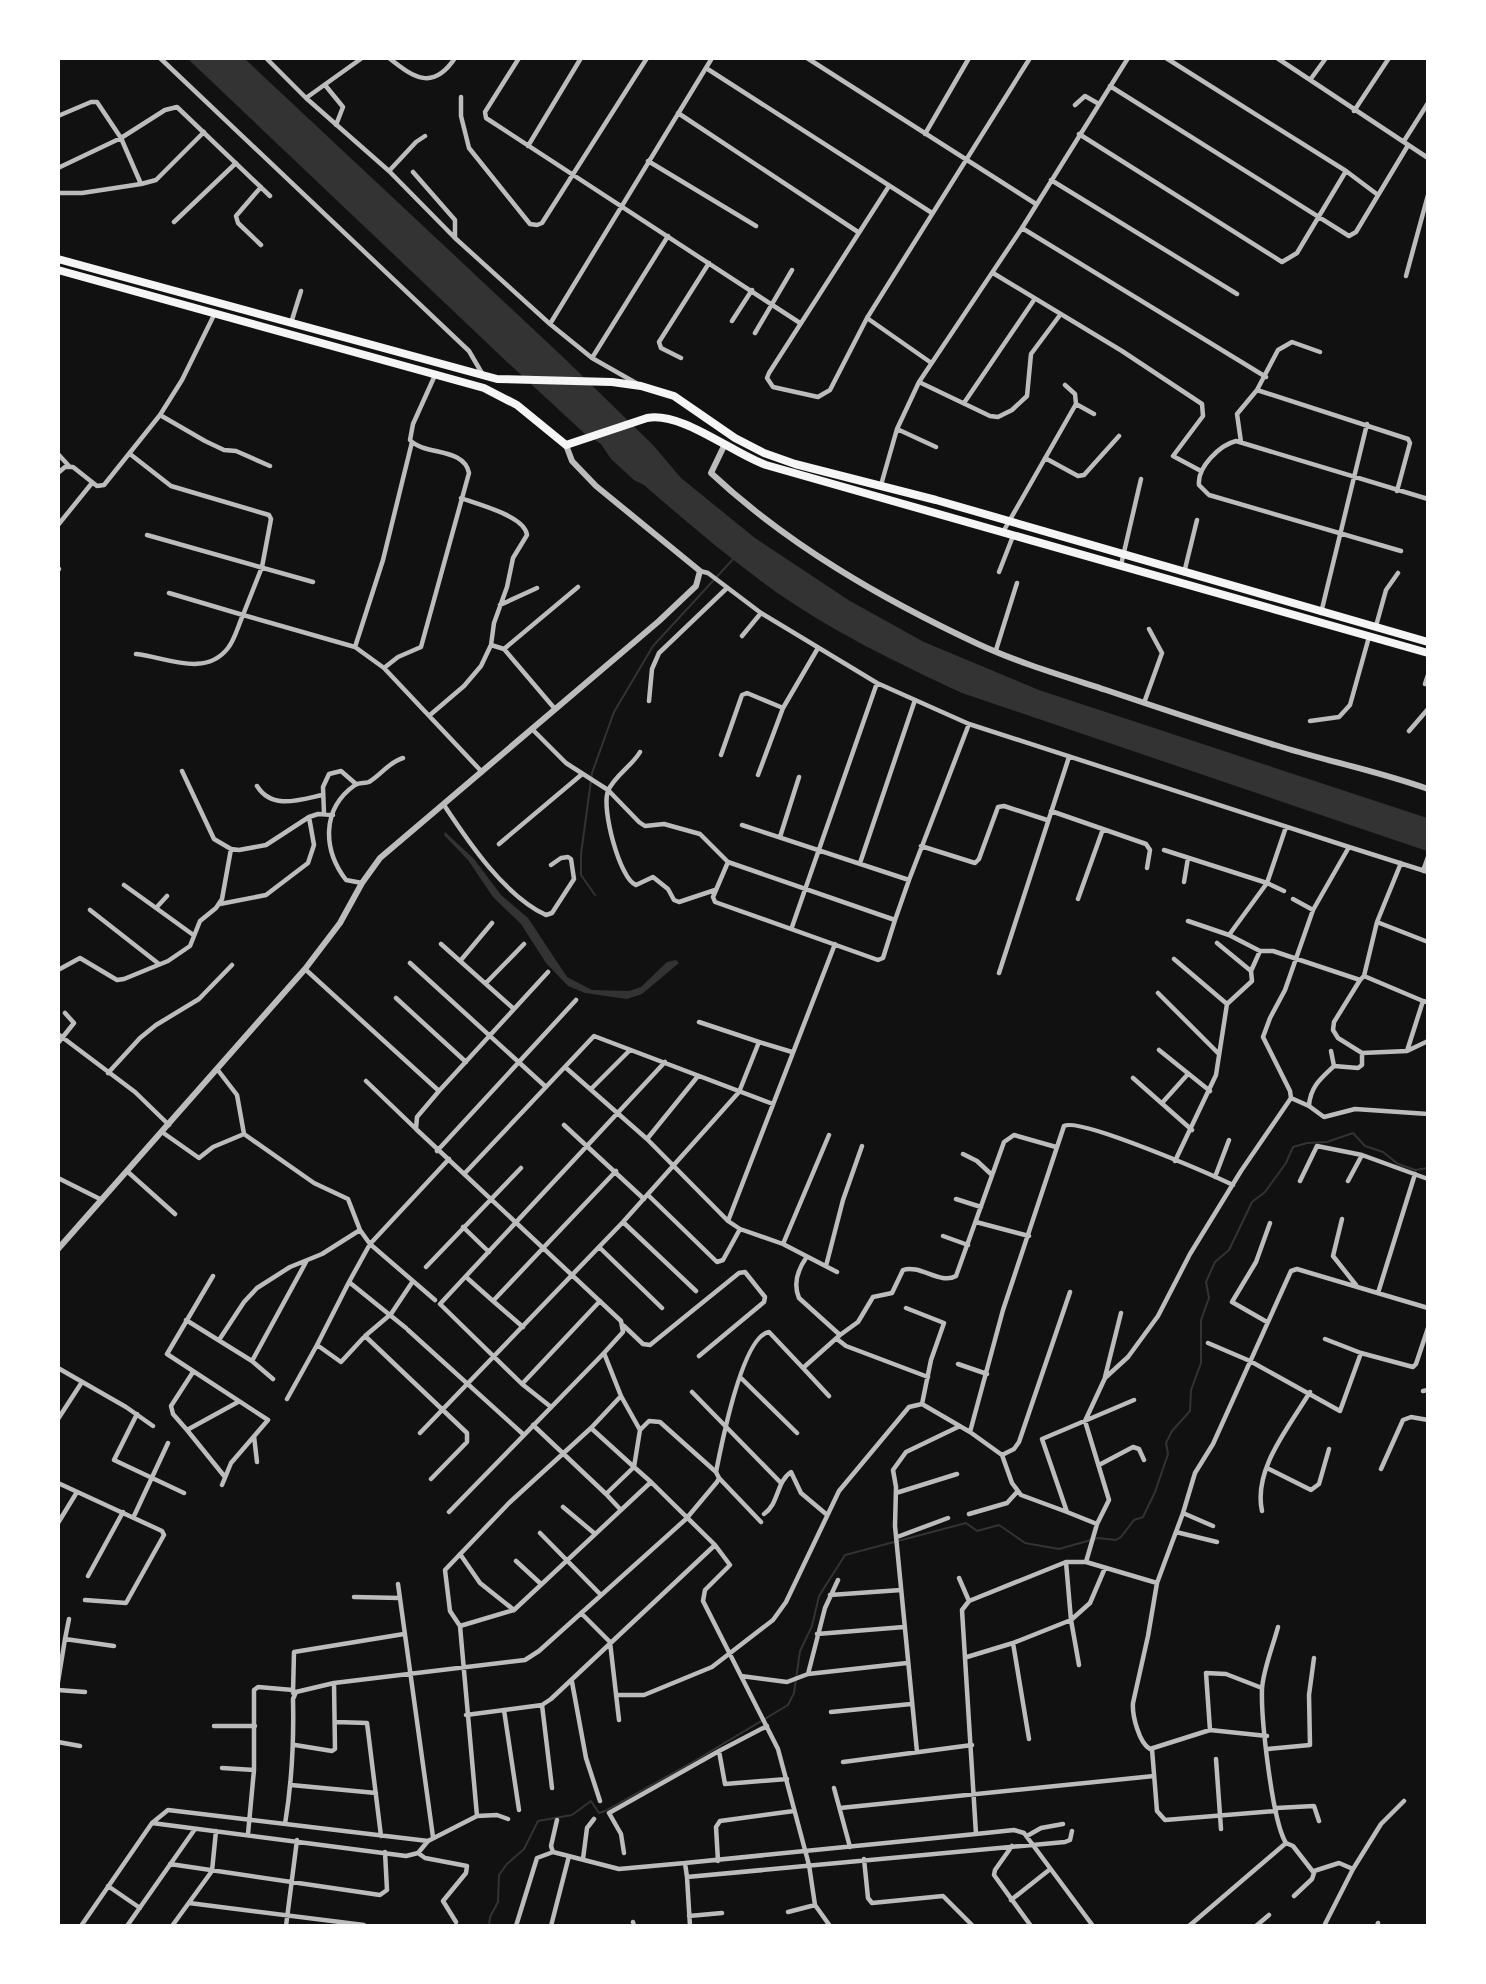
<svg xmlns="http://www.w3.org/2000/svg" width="1486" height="1984" viewBox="0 0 1486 1984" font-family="Mulish,sans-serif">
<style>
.water{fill:#333}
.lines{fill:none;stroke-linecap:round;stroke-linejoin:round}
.stream{stroke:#333;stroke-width:2}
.minor{stroke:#bcbcbc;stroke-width:4.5}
.tertiary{stroke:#bcbcbc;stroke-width:6}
.primary{stroke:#f5f5f5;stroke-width:8}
</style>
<rect width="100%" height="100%" fill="#111"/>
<!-- water -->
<path class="water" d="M188 59H245L564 358 653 445 681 478 755 538 850 601 924 642 1039 690 1427 818V851L962 693C895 662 825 628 765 584 723 553 683 519 644 485L634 480 611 459 601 444 584 433 506 361Z
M445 832 474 859 501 895 528 918 567 977 592 990 629 991 641 987 667 962 676 960 679 963 642 994 627 999 585 993 568 986 546 963 521 924 493 897 468 860 444 835Z"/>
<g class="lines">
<!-- stream -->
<path class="stream" d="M595 895 581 875V854L592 773 614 712 653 646 735 557
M489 1926 490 1917 498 1902 499 1875 507 1864 524 1849 538 1821 572 1815 591 1801 599 1813 605 1811 691 1763 788 1705 794 1693 800 1651 812 1626 819 1596 845 1555 966 1523 977 1531 999 1525 1025 1543 1059 1549 1098 1538 1116 1540 1121 1537 1134 1520 1143 1517 1155 1492 1168 1454 1166 1443 1172 1431 1190 1411 1191 1390 1201 1363V1320L1209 1298 1206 1282 1215 1262 1229 1250 1252 1202 1265 1192 1286 1163 1293 1147 1307 1143 1327 1142 1353 1133 1365 1146 1383 1152 1398 1164 1415 1170 1428 1168"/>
<!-- minor -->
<path class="minor" d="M160 58 469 351 483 375
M266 58 306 98 389 171 455 238 550 324 592 358 636 383
M389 58C414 78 433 91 455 58
M519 58 485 112 486 118 800 323
M807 58 1036 204
M1166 58 1346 171 1378 195
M1277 58 1428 158
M706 68 932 213
M1310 80 1326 58
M325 85 343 107 336 125
M1110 86 1349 236 1356 232 1407 147
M461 97V116L469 148 530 224 537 225 542 223 647 58
M306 98 362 58
M1075 105 1085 96 1099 104
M1354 111 1389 58
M678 113 858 232
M58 116 91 102H97L121 138 141 184 82 193H58
M925 134 969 58
M1079 134 1282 262 1297 253 1346 171
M1404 141 1428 103
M528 146 581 58
M648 161 756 226
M58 168 121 138 165 110 177 107 270 196
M389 171 416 142 425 136
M413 172 455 220V238
M1051 180 1237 294
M141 184 156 180 204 132
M889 186 769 373 767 378 773 387 818 397 830 390 867 318 1030 58
M261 187 236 216 238 223 261 245
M174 222 236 163
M1022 228 1266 377
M993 273 1122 351 1202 404 1203 416 1173 456 1201 471
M1406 276 1428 195
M867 318 930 362
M732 321 752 290
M291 323 301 291
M550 324 712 58
M755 333 792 270
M592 358 668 236
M681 358 661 348 659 342 709 263
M919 382 990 416 998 417 1012 410 1027 396 1031 354 1060 315
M1257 390 1408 439 1410 443 1397 491
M964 403 1034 300
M1076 404 1094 414
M160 415 205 441 224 450 236 451 270 466
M897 429 936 447
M1241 442 1237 414 1257 390 1278 350 1292 342 1320 352
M58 454 69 466
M130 454 171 486 269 515 271 519 262 567 243 615 355 647 384 668 482 772
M1045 458 1078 476 1084 475 1119 436
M58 473 65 467H73L97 486 104 485 160 415 182 380 215 313
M881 485 897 429 919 382 1022 228 1128 58
M58 525 92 483
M1003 532 1076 404 1075 394 1065 385
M147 535 313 582
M1401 551 1209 495 1199 485C1197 467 1220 445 1236 441L1428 499
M1121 565 1141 479
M58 569H59
M700 571 708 573 761 613 877 683 969 724 1349 847 1313 910 1285 990 1270 1018 1263 1037 1290 1091 1291 1098 1241 1171 1190 1254 1158 1316 1128 1357 1105 1378 1085 1421 1109 1500 1097 1524 1086 1562H1066L969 1601 962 1610 976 1834 1014 1830 1024 1833 1093 1926
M999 572 1013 536
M1184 573 1197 520
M500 605 537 588
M1321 613 1367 424
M1376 626 1386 590 1398 573
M742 636 761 613
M491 645 504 649 555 709
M355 647 383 560 412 442
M504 649 578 587
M996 650 1017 583
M136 654C166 657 205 678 228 648 235 639 238 626 243 615L169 593
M384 668 398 657 421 647 469 473C464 447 425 456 410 440L413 424 436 373
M1425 684 1428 675
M649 701 652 669 659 653 727 588
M1144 703 1162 653 1149 629
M430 715 464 686 481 666 491 645 494 623 507 587 513 558 527 535C525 516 477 504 461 498
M1310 721 1339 717 1350 705 1369 637
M532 729 566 763 608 790 639 822 645 826 664 824 700 834 728 862
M1409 731 1428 709
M640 752C632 766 614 776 608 791 601 808 620 880 636 885L653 877 668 889 674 900 679 902 715 890
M721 755 742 695 747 693 783 708
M182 771 214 839 231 849 239 850 266 845 309 817 318 814 333 815
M758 775 783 708 818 648
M257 786C272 810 299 800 322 795
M444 805C469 843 505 896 546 915L552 913 574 879 571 859 568 857 561 858 551 865
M1051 811 1146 844 1150 850 1147 868
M324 814 323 787 329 774 341 771 356 784
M742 825 909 880 969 724
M780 837 799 777
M499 844 581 775
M921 846 975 863 979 859 998 807 1004 806 1047 820
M1349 847 1428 872
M1164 850 1267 883 1284 891
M860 863 915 700
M1423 871 1428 857
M1184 882 1188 858
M362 883 346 880C323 850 321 809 355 785 360 782 364 784 369 782 381 775 389 762 403 758
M124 885 156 908
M167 896 156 908 192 934
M1078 899 1103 829
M1293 899 1313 910
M220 904 266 895 308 863 314 845 309 817
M90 910 159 964
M895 920 883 958 878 960 715 902 713 897 728 862 895 920 909 880
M1188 921 1229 935 1267 883 1286 827
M1377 922 1428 942
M792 927 877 683
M1229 935 1260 951H1273L1360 980 1364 976 1377 922 1401 863
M1217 943 1251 971
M441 944 514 1009
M1174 959 1227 1004
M461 960 492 923
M410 963 546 1087
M58 970 80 958 117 980 124 979 168 961 190 946 200 921 216 908 222 899 231 849
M999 973 1069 757
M1364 976 1423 1001
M1360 980 1334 1022 1333 1030 1338 1038 1362 1053 1407 1051 1428 1041
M486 983 524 944
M1158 993 1219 1054
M396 998 466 1062
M58 1034 135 1092 169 1125
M759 1042 792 1052
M58 1043 74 1023 65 1013
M1159 1050 1210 1091
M1331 1051 1334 1066
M1407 1051 1423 1001 1428 1002
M565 1067 647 1139 728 1221 740 1229 783 1244 837 1272
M217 1069 237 1095 244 1134 314 1183 348 1199 360 1230 370 1244 449 1159
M108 1073 140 1038 156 1025 199 999 232 965
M1133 1078 1192 1130
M366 1081 416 1129
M591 1089 630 1050
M439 1091 548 972
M1291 1098 1309 1106 1324 1117 1355 1109 1428 1114
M1162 1103 1188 1074
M1309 1106C1310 1087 1321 1078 1334 1066L1358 1068 1362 1065V1053
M564 1125 644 1199
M162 1132 199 1158 213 1147 244 1134
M647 1139 698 1076
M437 1151 576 1000
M963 1154 977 1161 992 1175
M1175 1161 1216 1075 1227 1004 1252 981 1251 971 1260 951
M128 1172 175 1214
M465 1173 594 1036 773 1104
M1215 1177 1229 1140
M58 1178 102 1200
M1300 1181 1317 1146 1362 1155
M1348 1181 1362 1155 1428 1179
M648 1195 717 1262 723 1260 740 1229
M956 1199 981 1207
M1342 1219 1333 1256 1356 1285
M728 1221 835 944
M623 1222 696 1291
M976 1222 1029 1236
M463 1227 489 1252
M943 1236 968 1245
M783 1244 829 1135
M599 1247 662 1308
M806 1258C797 1271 793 1284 799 1298L840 1335 858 1322 873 1297 892 1293 903 1270C920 1264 940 1285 956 1276L1004 1142 1014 1135 1056 1147
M826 1266 843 1200 862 1146
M426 1267 521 1168
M213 1276 167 1354 268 1420 231 1463 222 1485
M466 1277 493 1301 616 1171
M413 1281 391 1314 365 1336 467 1433V1442L431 1479
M349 1282 370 1244 435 1300
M1378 1293 1415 1174
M493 1301 523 1327
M600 1301 522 1384 440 1304 665 1062
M906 1308 944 1323 931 1360 922 1404
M186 1320 252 1361 273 1379
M1267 1322 1232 1302 1256 1262 1270 1223
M624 1326 643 1344 650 1345 739 1273 745 1272 765 1297 764 1302 699 1356
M408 1330 524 1435
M837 1339 846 1346 928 1377
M1325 1339 1361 1353
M219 1340 244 1302 257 1288 290 1267 322 1254 360 1230
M1208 1343 1250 1361 1340 1411 1361 1353 1413 1367 1416 1364 1428 1328
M317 1345 349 1282 406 1328
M252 1361 306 1262
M958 1364 987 1374
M58 1368 126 1407 153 1426
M803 1368 829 1396
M193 1372 171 1406 173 1414 187 1430 238 1402
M1105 1377 1121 1313
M741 1378 797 1433
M522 1384 551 1407
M1423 1391 1428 1390
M692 1392 781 1483
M287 1399 317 1345 341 1362 365 1336
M137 1414 114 1460 184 1493
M58 1419 82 1382
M533 1425 606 1494
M591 1428 634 1467 606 1494 620 1509
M187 1430 225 1477
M970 1432 1003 1310 1064 1126C1079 1117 1210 1174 1233 1185
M420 1433 623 1222 739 1092 759 1042 699 1022
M254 1436 257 1462
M1002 1455 1014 1449 1019 1442 1070 1292
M1099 1465 1133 1447 1139 1449 1144 1460
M1267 1468 1311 1490 1319 1484 1329 1449
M1381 1469 1403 1420 1411 1417 1428 1420
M716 1472C721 1447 742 1336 769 1332L803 1368 840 1335
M719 1478 761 1522
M651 1482 715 1545
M58 1483 162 1531 164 1535 126 1603 85 1600
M896 1493 957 1474
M563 1507 594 1533
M1262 1511C1253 1469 1289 1427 1310 1392
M449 1512 604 1353
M1183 1513 1213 1526
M764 1514C779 1504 776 1482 791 1472L801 1493 826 1514
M969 1514 1007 1503 1017 1492
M134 1516 168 1443
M58 1523 77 1492
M1097 1524 1067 1512 1042 1439 1134 1400
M1176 1532 1217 1542
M540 1533 600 1594
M897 1537 948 1518
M460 1554 480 1583 514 1610
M516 1561 541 1584
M1086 1562 1157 1583
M88 1576 123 1512
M959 1578 969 1601
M398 1584 433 1837
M830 1595 901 1590
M354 1597 400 1598
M581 1613 610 1642 619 1720
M460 1626 450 1611 445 1570 509 1503 591 1428 621 1396
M817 1634 904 1627
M65 1639 69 1619
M1013 1643 1071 1620 1066 1562
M967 1657 1013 1643 1029 1739
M1079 1665 1071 1620 1090 1603 1105 1568
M808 1674 825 1608 838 1580
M741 1676 787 1682 808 1674 907 1663
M58 1682 65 1639 114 1646
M572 1682 586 1758 600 1801
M58 1690 85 1692
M293 1693 294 1652 404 1634
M616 1695H644L712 1667 773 1620 786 1602 839 1491 909 1407 922 1404 970 1432 1002 1455 1012 1483 1021 1495 1067 1512
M542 1705 552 1788
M504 1710 519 1810
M831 1712 911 1704
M466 1715 542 1705 551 1699 715 1545 730 1565 705 1590 703 1601 778 1749 809 1865 815 1905 830 1926
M336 1722 367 1723 381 1836
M214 1726H255
M1210 1730 1206 1673 1226 1674 1262 1688
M1267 1736 1210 1730 1150 1749C1139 1743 1132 1715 1133 1703L1148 1636 1157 1583 1183 1513 1195 1473 1213 1444 1291 1271 1297 1269 1428 1308
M58 1742 80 1746
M295 1745 332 1751 335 1749 334 1683
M1152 1749 1157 1811 1165 1820 1276 1811
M1268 1749 1310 1745 1309 1695 1314 1658
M719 1751 767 1726
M917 1752 895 1526 896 1487 893 1470 906 1452 960 1426
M1216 1759 1221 1829
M843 1762 972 1745
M222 1768 254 1770
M291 1785 376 1793
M834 1788 850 1847
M840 1808 1154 1776
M1276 1808 1314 1806 1319 1821
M477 1816 497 1815 508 1819
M557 1820 551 1846 553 1852 619 1869 685 1863
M152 1823 406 1856 418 1853 428 1841
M285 1824C292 1782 294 1741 293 1699L296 1692 334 1683 525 1660 539 1651 686 1519 717 1482 719 1478 716 1472 660 1422 649 1421 640 1430
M248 1834 254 1770V1690L258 1687 293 1690
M976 1834 685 1863 687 1877 1065 1842 1070 1840 1072 1831
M1027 1836 1041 1828 1063 1824
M1286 1843 1293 1846 1314 1873 1312 1879 1294 1896
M1012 1846 995 1870 994 1875 1031 1926
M418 1853 425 1858 467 1866 466 1873 443 1901 456 1922
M624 1853 621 1834 609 1813 719 1751 725 1784 787 1779
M583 1859 587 1828 594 1819
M864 1859 868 1898 872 1903 943 1896 973 1926
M718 1861 716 1827 720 1821 794 1811
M170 1864 380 1895 387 1890 385 1852
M1353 1869 1381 1824 1404 1801
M1314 1871 1339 1863 1353 1869 1324 1926
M687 1877 690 1926
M108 1886 140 1908
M1011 1900 1049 1870
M189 1903 364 1925
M788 1912 815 1905
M689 1916 722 1913
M633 1922 634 1926
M81 1926 152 1823 168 1810 428 1841 477 1816 460 1626 514 1610 651 1482 634 1467 640 1430 621 1396 604 1353 623 1332 621 1321 416 1129 417 1117 439 1091 305 969
M127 1926 195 1829
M172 1926 212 1871 216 1831
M286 1926 297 1840
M516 1926 537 1858 553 1852
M551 1926 569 1856
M1189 1926 1286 1843C1272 1821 1261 1718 1262 1689 1263 1670 1273 1646 1278 1627
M1256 1926 1269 1915
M1377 1926 1378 1923"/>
<!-- tertiary -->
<path class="tertiary" d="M724 446 711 473C788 545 882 599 978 644 1019 663 1063 676 1106 690 1162 709 1218 728 1275 745 1326 761 1378 771 1428 789
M58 1249 305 969 340 923 362 883 380 858 659 621 696 586 700 571 596 486 572 461 566 445"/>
<!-- primary -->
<path class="primary" d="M58 259 497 379 612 382 641 386 674 396 735 438 764 453 795 464 936 500 1428 642
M58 270 484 388 517 405 566 445 647 418C681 411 732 453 766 465L1428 653"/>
</g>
<!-- border -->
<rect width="1486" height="1984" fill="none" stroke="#ffffff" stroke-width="120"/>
</svg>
